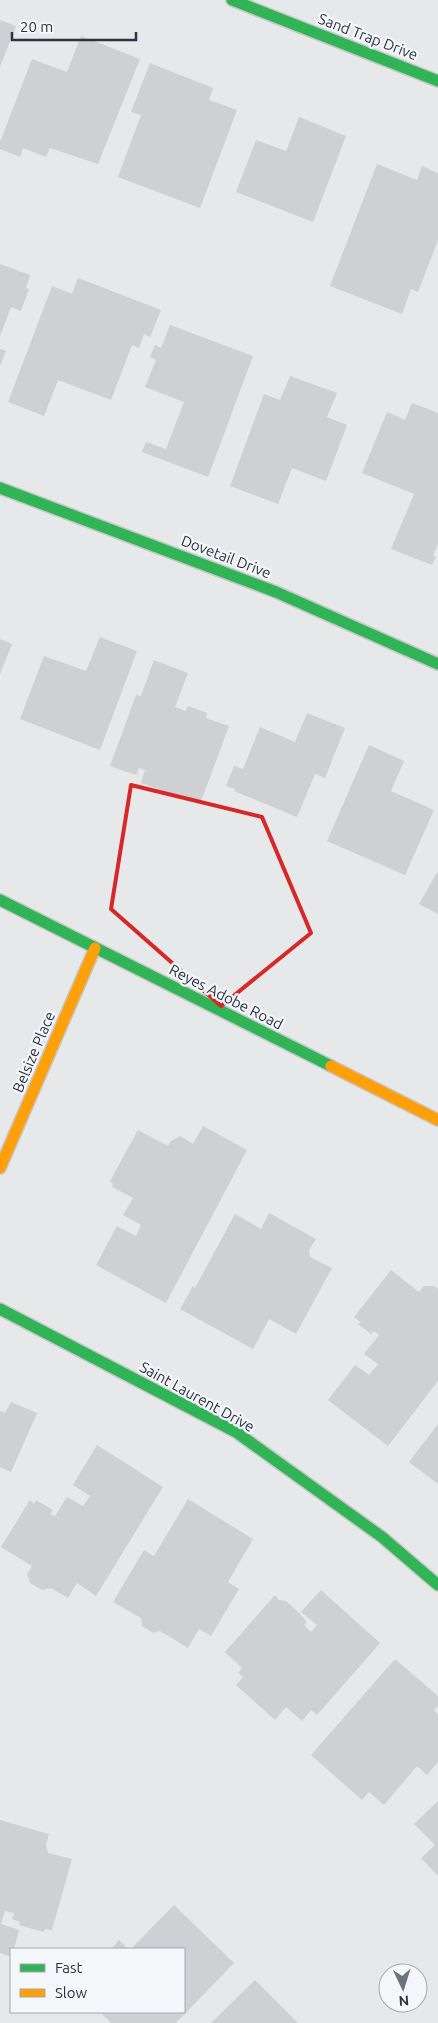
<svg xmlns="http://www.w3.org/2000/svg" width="438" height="2023" viewBox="0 0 438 2023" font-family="Ubuntu,sans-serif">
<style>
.building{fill:#ced0d3}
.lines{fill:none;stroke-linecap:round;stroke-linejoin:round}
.fast-casing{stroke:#c4c6c8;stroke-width:14}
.slow-casing{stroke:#c4c6c8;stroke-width:14}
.fast{stroke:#30b455;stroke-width:11}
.slow{stroke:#ff9f0a;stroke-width:11}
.marked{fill:none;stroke:#d62828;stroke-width:4;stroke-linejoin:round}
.labels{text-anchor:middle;stroke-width:4.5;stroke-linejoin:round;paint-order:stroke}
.street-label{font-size:15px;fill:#2b3445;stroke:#f4f6f9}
</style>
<rect width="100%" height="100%" fill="#e6e8ea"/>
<!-- building -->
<path class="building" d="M0 20 16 26 0 67Z
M81 36 140 59 98 164 50 148 46 157 23 148 20 157 0 149V142L32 59 67 72Z
M150 63 213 88 209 100 237 110 200 208 118 177 141 115 131 112Z
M299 117 346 136 313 222 236 192 256 140 286 151Z
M377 164 417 180 422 166 438 173V240L418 292 411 289 402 314 330 286Z
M0 264 30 275 26 288 29 289 21 311 11 307 0 336Z
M78 278 161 310 150 337 144 334 139 348 132 345 111 400 58 380 44 416 8 402 52 286 72 294Z
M170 325 253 356 208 477 142 452 146 442 166 449 184 402 145 387 156 360 150 357 155 345 161 348Z
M0 349 6 351 0 366Z
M290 376 337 393 327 417 347 425 326 481 292 468 278 504 230 486 264 394 280 400Z
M412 403 438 413V544L433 555 436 557 432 565 391 549 414 494 362 473 387 412 405 420Z
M100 637 137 651 100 750 20 719 44 656 86 671Z
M0 639 12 644 0 674Z
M154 660 188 673 175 707 186 711 188 706 207 713 206 718 229 726 200 804 141 783 145 770 139 768 136 775 110 766 136 695 141 696Z
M307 713 345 728 325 778 315 774 297 817 234 791 235 789 226 786 234 766 243 769 260 727 295 742Z
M369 745 404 761 391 791 434 810 405 875 327 841Z
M438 871V914L419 904Z
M203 1126 247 1150 166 1303 96 1265 117 1226 136 1236 141 1225 123 1215 133 1198 112 1187 113 1184 110 1181 138 1130 168 1146 171 1141 180 1136 193 1144Z
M269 1213 316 1239 309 1250 310 1257 332 1268 296 1334 269 1319 253 1349 180 1309 193 1286 195 1288 235 1214 261 1229Z
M391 1270 419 1292 424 1286H434L438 1289V1381L388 1446 328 1400 355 1365 369 1375 378 1364 364 1354 379 1335 374 1331 371 1334 358 1324 361 1322 354 1317Z
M11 1402 37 1413 11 1472 0 1467V1411L5 1413Z
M438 1424V1484L409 1462Z
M97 1445 163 1487 96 1596 77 1583 68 1598 51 1588 42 1590 30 1583 27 1574 32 1566 1 1547 30 1500 34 1504 36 1500 53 1510 50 1514 55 1516 67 1497 83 1506 90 1496 73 1485Z
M188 1499 253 1539 228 1582 239 1589 211 1636 199 1629 188 1648 160 1631 153 1633 142 1626 141 1618 113 1602 144 1550 154 1556Z
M321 1590 380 1643 317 1715 311 1710 302 1721 286 1707 275 1720 236 1685 243 1677 238 1673 242 1668 225 1652 275 1595 279 1600 286 1601 299 1613 307 1622 304 1625 311 1632 317 1625 301 1612Z
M395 1659 438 1696V1706L434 1710 438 1714V1762L427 1775 417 1766 384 1805 369 1792 362 1800 311 1755Z
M438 1801V1876L421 1858 435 1845 414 1824Z
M0 1820 49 1834 46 1845 48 1853 72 1859 52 1930 45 1929 44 1932 19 1925 20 1922 12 1919 14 1913 5 1911 1 1924 19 1930 14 1949H11V1957L0 1953Z
M174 1905 234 1963 176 2023H111L101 2013 102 2012H184V1949H131Z
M119 1940 128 1949H111Z
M255 1980 298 2023H211Z"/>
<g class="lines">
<!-- fast casing -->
<g class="fast-casing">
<path id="fast" d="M232 0 438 81
M0 488 276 592 438 664
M0 900 331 1066
M0 1309 236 1432 382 1537 438 1585"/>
</g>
<!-- slow casing -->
<g class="slow-casing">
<path id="slow" d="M331 1066 438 1120
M0 1168 95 948"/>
</g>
<!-- fast -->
<use href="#fast" class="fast"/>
<!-- slow -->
<use href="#slow" class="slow"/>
</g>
<!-- marked area -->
<path class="marked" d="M131 785 262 817 311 933 221 1006 111 909Z"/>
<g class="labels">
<!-- street labels -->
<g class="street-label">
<text transform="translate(368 37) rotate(21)" y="5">Sand Trap Drive</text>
<text transform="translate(226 557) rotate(21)" y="5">Dovetail Drive</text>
<text transform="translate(226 997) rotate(27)" y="5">Reyes Adobe Road</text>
<text transform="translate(34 1052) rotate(-67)" y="5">Belsize Place</text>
<text transform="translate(197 1397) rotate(29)" y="5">Saint Laurent Drive</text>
</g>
</g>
<!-- legend -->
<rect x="10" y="1948" width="175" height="65" fill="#f4f6f9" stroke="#a4a8b1"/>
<rect x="20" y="1964" width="25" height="8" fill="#30b455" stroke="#a4a8b1"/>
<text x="55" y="1973" font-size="15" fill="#2b3445">Fast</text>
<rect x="20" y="1989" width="25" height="8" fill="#ff9f0a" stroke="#a4a8b1"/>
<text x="55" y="1998" font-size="15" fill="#2b3445">Slow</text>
<!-- north arrow -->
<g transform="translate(403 1988) rotate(176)"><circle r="24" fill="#f4f6f9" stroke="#a4a8b1"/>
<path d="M0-4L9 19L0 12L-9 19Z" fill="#6c737f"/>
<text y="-8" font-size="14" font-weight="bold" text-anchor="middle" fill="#2b3445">N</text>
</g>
<!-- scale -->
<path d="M12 32v8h124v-8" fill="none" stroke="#2b3445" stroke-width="2.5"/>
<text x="20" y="32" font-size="15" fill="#2b3445" stroke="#f4f6f9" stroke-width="4" paint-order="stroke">20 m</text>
</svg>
